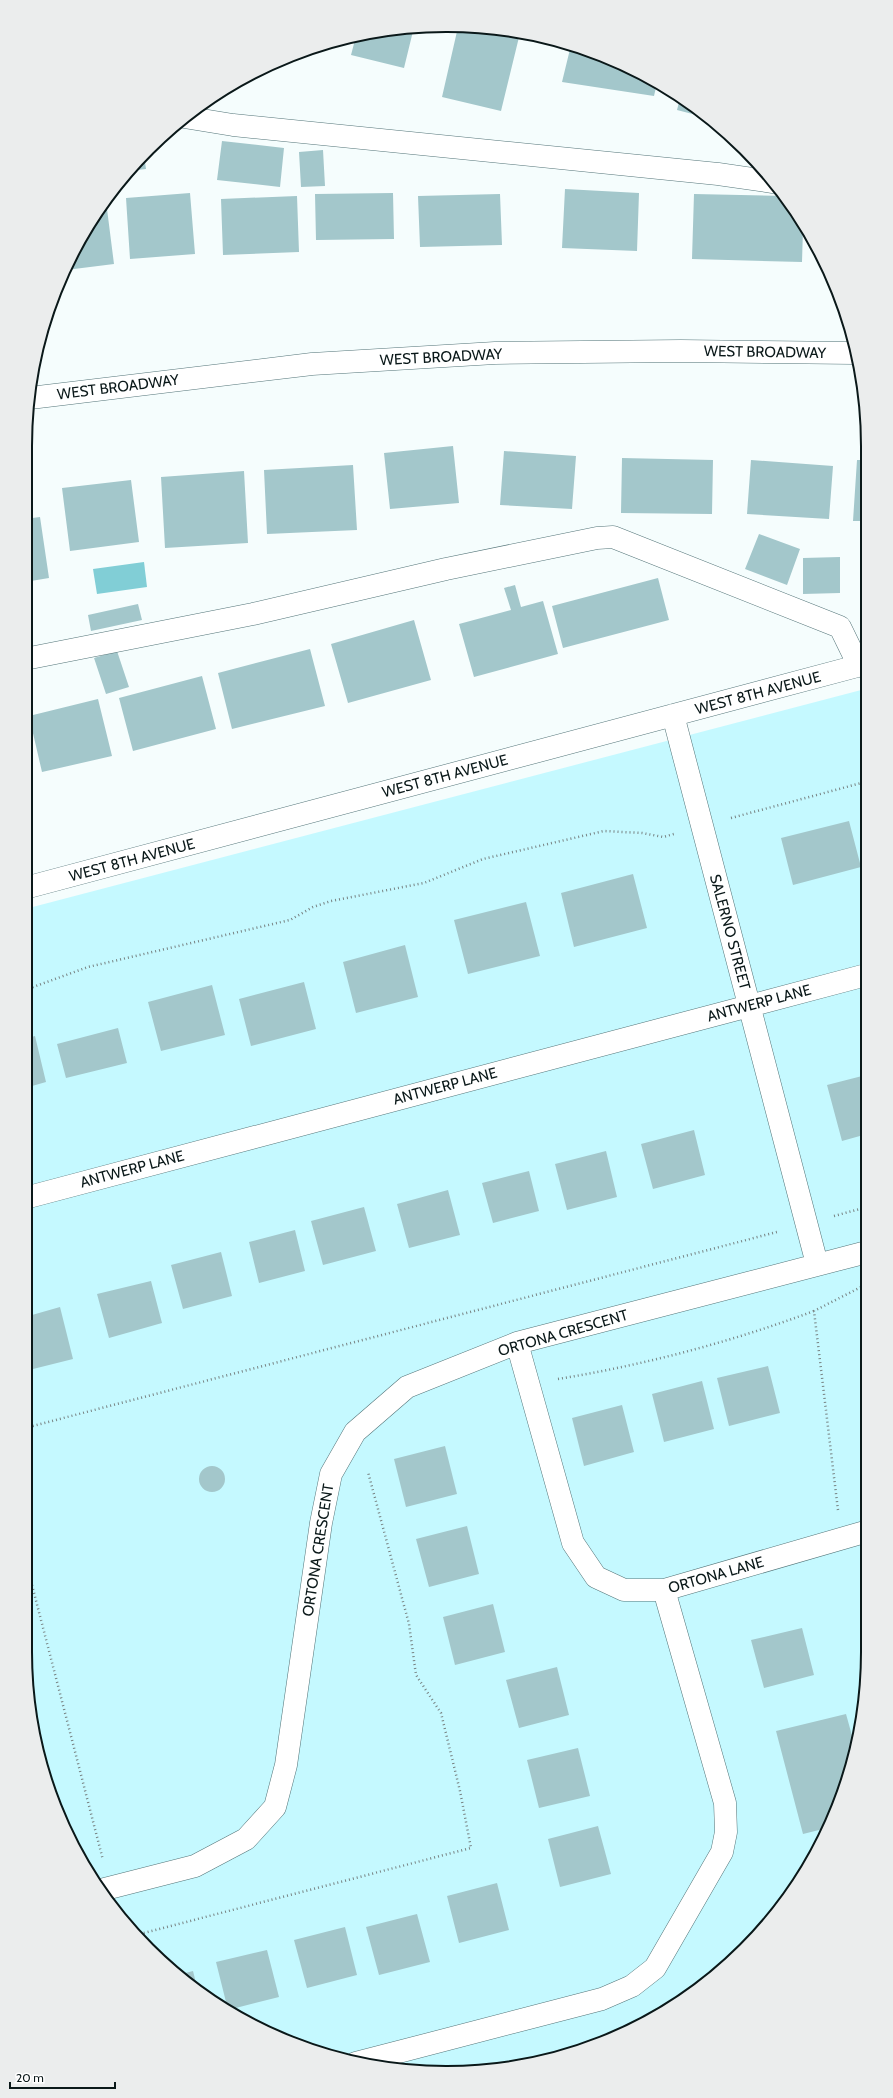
<svg xmlns="http://www.w3.org/2000/svg" width="893" height="2098" viewBox="0 0 893 2098" font-family="Cabin,sans-serif">
<style>
.green{fill:#c5f9ff}
.water{fill:#81ced6}
.building{fill:#a3c7cb}
.lines{fill:none;stroke-linecap:round;stroke-linejoin:round}
.minor-casing{stroke:#547579;stroke-width:23}
.path{stroke:#788383;stroke-width:2.5;stroke-dasharray:1 3;stroke-linecap:butt}
.minor{stroke:#fff;stroke-width:22}
.labels{text-anchor:middle;stroke-width:3;stroke-linejoin:round;paint-order:stroke}
.street-label{font-size:15px;fill:#0a1819;stroke:#fff}
.rim{fill:none;stroke:#0a1819;stroke-width:2}
</style>
<rect width="100%" height="100%" fill="#f5fdfd"/>
<!-- green -->
<path class="green" d="M865 689 868 1651 860 1734 846 1787 812 1862 764 1929 703 1986 657 2017 582 2051 502 2069 446 2073 364 2065 311 2051 236 2017 190 1986 129 1929 81 1862 47 1787 33 1734 25 1652V909Z"/>
<!-- water -->
<path class="water" d="M144 562 147 587 97 594 93 569Z"/>
<!-- building -->
<path class="building" d="M414 27 404 68 351 55 356 36Z
M458 27 502 29 520 33 501 111 442 97Z
M571 45 582 47 633 69 657 83 654 96 562 82Z
M680 98 703 112 708 118 677 110Z
M222 141 284 148 280 187 217 180Z
M323 150 325 186 301 187 299 152Z
M144 155 146 169 128 171 130 168Z
M565 189 639 193 637 251 562 248Z
M190 193 195 254 130 259 126 198Z
M393 193 394 239 316 240 315 194Z
M500 194 502 245 420 247 418 196Z
M694 194 784 196 803 229 802 262 692 259Z
M297 196 299 252 223 255 221 199Z
M106 201 114 264 66 270 82 236Z
M453 446 459 503 390 509 384 453Z
M504 451 576 456 572 509 500 505Z
M622 458 713 460 712 514 621 513Z
M751 460 833 466 829 519 747 514Z
M857 460H865V521H853Z
M353 465 357 530 267 534 264 470Z
M244 471 248 543 165 548 161 477Z
M131 480 139 542 70 551 62 488Z
M40 517 49 578 25 582V519Z
M759 534 800 549 787 585 745 569Z
M840 557V593L803 594V558Z
M658 578 669 620 563 648 552 606Z
M515 585 521 607 543 601 558 654 474 677 459 624 511 610 504 588Z
M138 604 142 620 91 631 88 615Z
M414 620 431 680 348 703 331 644Z
M310 649 325 706 232 729 218 673Z
M117 651 129 687 106 694 94 658Z
M202 676 216 729 133 751 119 698Z
M98 699 112 756 42 772 29 716Z
M849 821 861 867 793 885 781 838Z
M633 874 647 928 574 947 561 893Z
M526 902 540 956 468 974 454 920Z
M405 945 418 997 356 1013 343 962Z
M304 982 316 1029 251 1046 239 999Z
M212 985 225 1035 161 1051 148 1002Z
M118 1028 127 1063 66 1078 57 1044Z
M35 1036 46 1082 25 1088V1039Z
M866 1075 867 1134 842 1141 827 1085Z
M694 1130 705 1175 653 1189 641 1144Z
M606 1151 617 1197 567 1210 555 1164Z
M529 1171 539 1211 493 1223 482 1183Z
M448 1190 460 1235 409 1248 397 1204Z
M364 1207 376 1251 323 1265 311 1221Z
M295 1230 305 1271 259 1283 249 1242Z
M221 1252 232 1296 183 1309 171 1265Z
M151 1281 162 1323 109 1338 97 1294Z
M60 1307 73 1359 25 1371V1317Z
M768 1366 780 1413 729 1426 717 1378Z
M702 1381 714 1429 664 1442 652 1394Z
M622 1405 634 1452 584 1466 572 1418Z
M445 1446 457 1494 406 1507 394 1459Z
M199 1479a13 13 0 1 1 26 0a13 13 0 1 1-26 0Z
M467 1526 479 1574 429 1587 416 1539Z
M493 1604 505 1652 455 1665 443 1617Z
M802 1628 814 1675 764 1688 751 1640Z
M557 1667 569 1715 519 1728 506 1680Z
M846 1714 856 1750 846 1787 827 1828 803 1834 776 1731Z
M578 1748 590 1796 539 1808 527 1760Z
M598 1826 611 1874 560 1887 548 1839Z
M497 1883 509 1930 459 1943 447 1896Z
M417 1914 430 1962 379 1975 366 1927Z
M345 1927 357 1975 307 1988 294 1940Z
M267 1950 279 1997 228 2010 216 1962Z
M193 1971 198 1991 178 1975Z"/>
<g class="lines">
<!-- minor casing -->
<g class="minor-casing">
<path id="minor" d="M184 117 233 125 718 174 773 182
M30 398 312 364 495 353 681 351 854 353
M25 659 253 614 446 569 597 538 613 537 840 627 859 666
M673 715 817 1264
M25 888 865 664
M25 1198 866 975
M517 1343 573 1543 596 1577 624 1590H664L868 1531
M101 1890 195 1866 246 1839 275 1807 286 1765 321 1523 331 1474 355 1432 407 1387 517 1343 867 1252
M356 2063 602 1999 632 1986 655 1968 722 1852 726 1832 725 1803 664 1590"/>
</g>
<!-- path -->
<path class="path" d="M731 818 865 782
M25 990 88 967 290 920 313 907 331 901 424 883 483 859 604 831 642 833 663 837 674 834
M834 1216 867 1207
M558 1379C644 1365 731 1342 814 1311
M25 1428 777 1232
M838 1510 814 1311 865 1285
M25 1558 103 1860
M136 1935 471 1848 460 1791 441 1713 416 1675 409 1624 368 1472"/>
<!-- minor -->
<use href="#minor" class="minor"/>
</g>
<g class="labels">
<!-- street labels -->
<g class="street-label">
<text transform="translate(765 352) rotate(1)" y="5">WEST BROADWAY</text>
<text transform="translate(441 357) rotate(-3)" y="5">WEST BROADWAY</text>
<text transform="translate(118 387) rotate(-7)" y="5">WEST BROADWAY</text>
<text transform="translate(758 693) rotate(-15)" y="5">WEST 8TH AVENUE</text>
<text transform="translate(445 776) rotate(-15)" y="5">WEST 8TH AVENUE</text>
<text transform="translate(132 860) rotate(-15)" y="5">WEST 8TH AVENUE</text>
<text transform="translate(730 932) rotate(75)" y="5">SALERNO STREET</text>
<text transform="translate(759 1003) rotate(-15)" y="5">ANTWERP LANE</text>
<text transform="translate(445 1086) rotate(-15)" y="5">ANTWERP LANE</text>
<text transform="translate(132 1169) rotate(-15)" y="5">ANTWERP LANE</text>
<text transform="translate(563 1333) rotate(-16)" y="5">ORTONA CRESCENT</text>
<text transform="translate(318 1550) rotate(-81)" y="5">ORTONA CRESCENT</text>
<text transform="translate(716 1575) rotate(-16)" y="5">ORTONA LANE</text>
</g>
</g>
<!-- crop -->
<path d="M0 0H893V2098H0ZM446 32H447A414 414 0 0 1 861 446V1652A414 414 0 0 1 447 2066H446A414 414 0 0 1 32 1652V446A414 414 0 0 1 446 32Z" fill="#ebeded" fill-rule="evenodd"/>
<path class="rim" d="M446 32H447A414 414 0 0 1 861 446V1652A414 414 0 0 1 447 2066H446A414 414 0 0 1 32 1652V446A414 414 0 0 1 446 32Z"/>
<!-- scale -->
<path d="M10 2082v6h105v-6" fill="none" stroke="#0a1819" stroke-width="2"/>
<text x="16" y="2082" font-size="12" fill="#0a1819" stroke="#ffffff" stroke-width="3" paint-order="stroke">20 m</text>
</svg>
